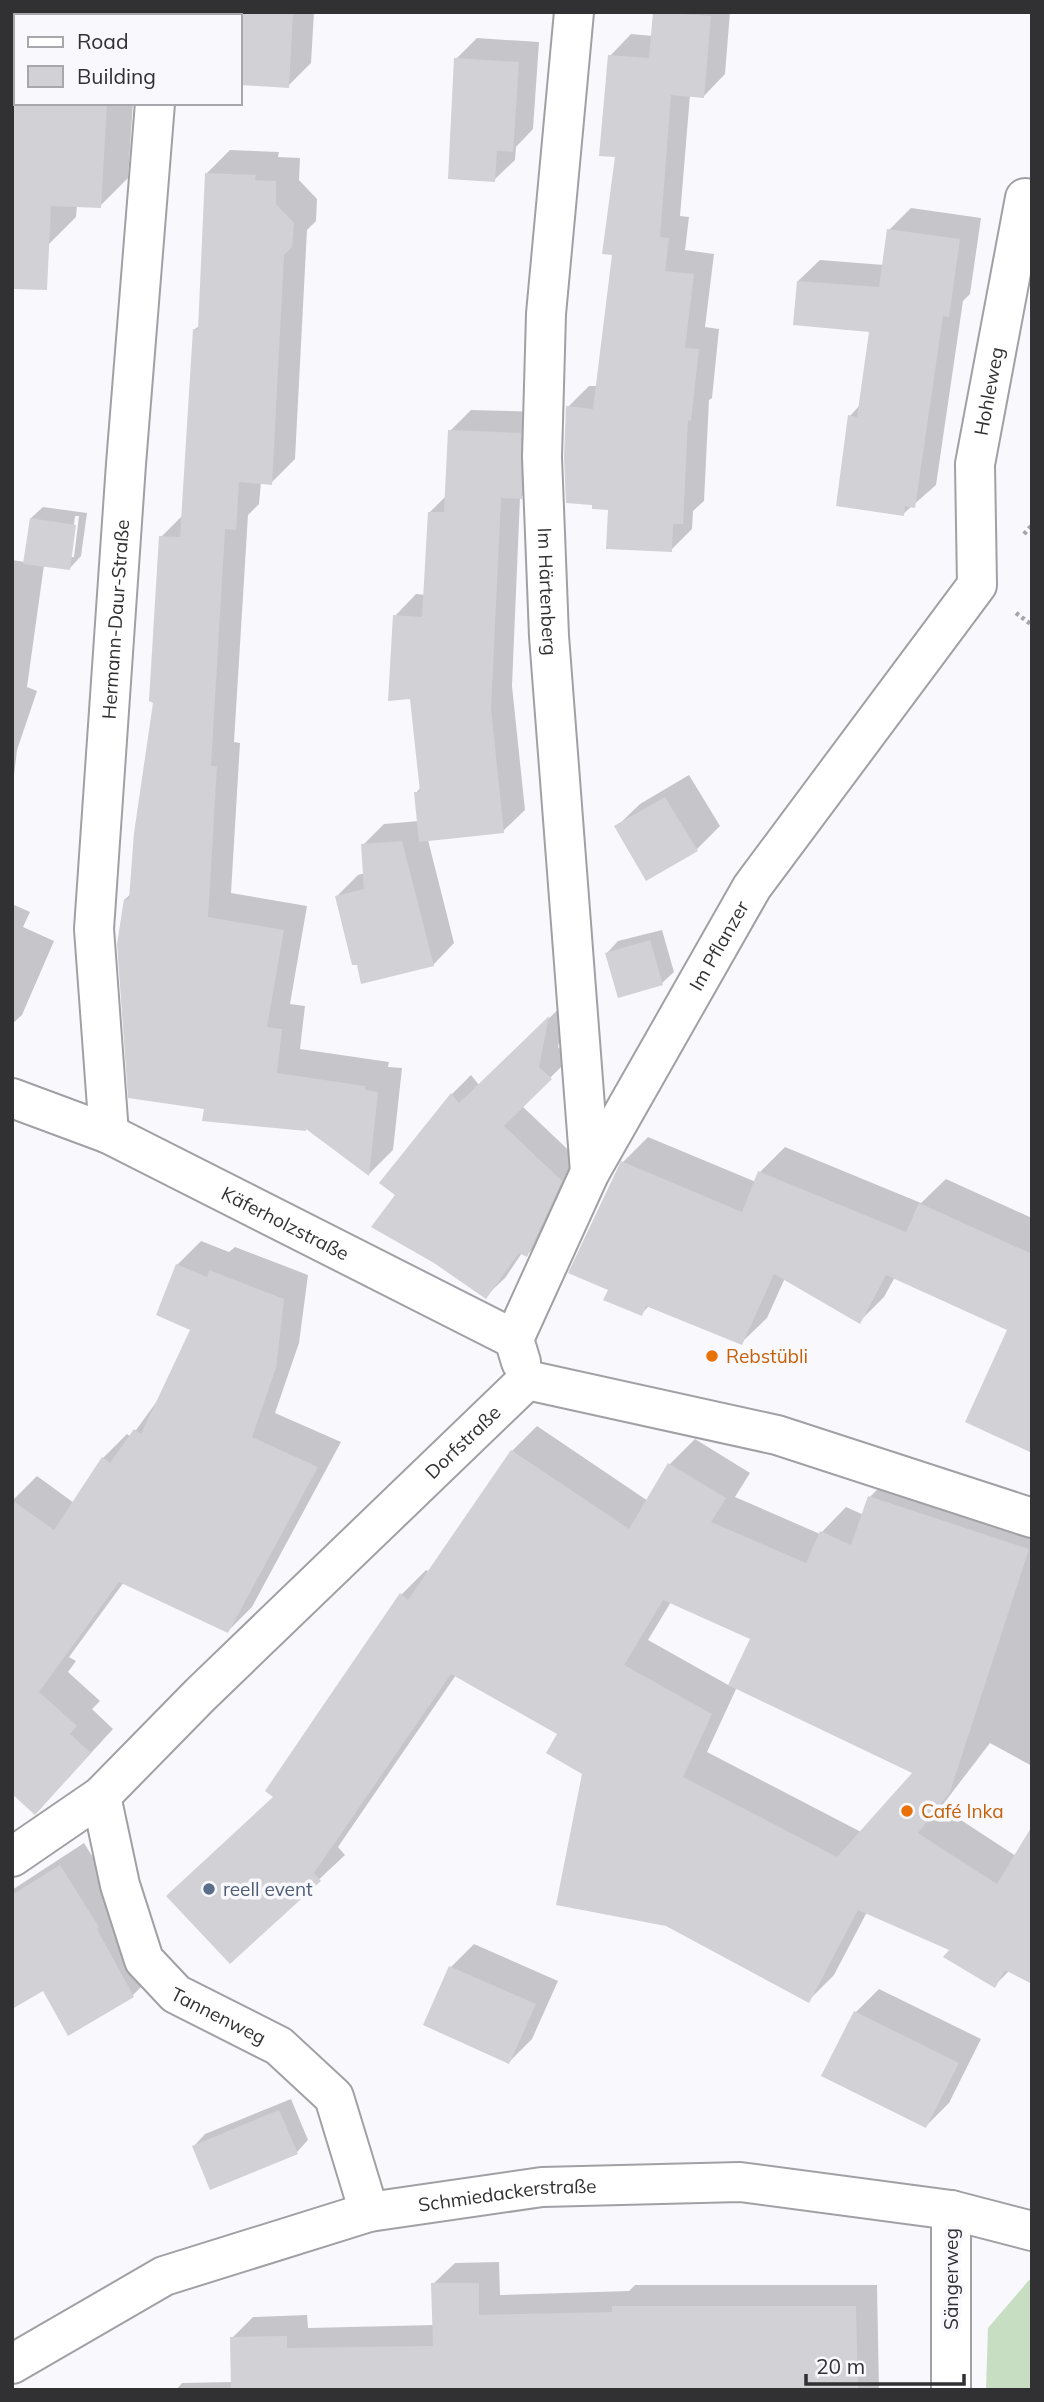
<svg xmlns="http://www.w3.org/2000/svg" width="1044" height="2402" viewBox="0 0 1044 2402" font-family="Mulish,sans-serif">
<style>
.green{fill:#c8dec2}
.shadow{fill:#0003;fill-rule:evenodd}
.building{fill:#d1d1d6;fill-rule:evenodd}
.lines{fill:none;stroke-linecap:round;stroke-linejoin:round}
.minor-casing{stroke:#a0a0a5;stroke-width:42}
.tertiary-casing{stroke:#a0a0a5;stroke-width:42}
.path{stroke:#a6a6aa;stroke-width:4.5;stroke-dasharray:3.5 3.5;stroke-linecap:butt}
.minor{stroke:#fff;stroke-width:38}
.tertiary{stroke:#fff;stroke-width:38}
.food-dot{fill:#e8710a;stroke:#f8f8fd;stroke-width:2.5}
.service-dot{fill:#5c6f8a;stroke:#f8f8fd;stroke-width:2.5}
.labels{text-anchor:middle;stroke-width:7;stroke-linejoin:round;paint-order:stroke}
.street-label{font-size:19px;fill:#313133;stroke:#f8f8fd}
.food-label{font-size:19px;fill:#c56008;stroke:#f8f8fd;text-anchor:start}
.service-label{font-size:19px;fill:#4e5e75;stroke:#f8f8fd;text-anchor:start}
</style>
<rect width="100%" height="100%" fill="#f8f8fd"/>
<!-- green -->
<path class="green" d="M1029 2280H1032V2390H986L988 2328Z"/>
<!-- shadow -->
<path class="shadow" d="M70 12 84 13 138 12V16H67Z
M220 12H314L311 63 288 86 240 83V16H220Z
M655 12H730L725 74 704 96 690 95 680 216 689 217 685 250 714 254 705 327 719 329 712 398 709 400 704 501 693 511 692 529 671 550 568 407 589 386H598L614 254 617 156 610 56 631 34 653 36Z
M16 30V103H133L128 178 100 206 77 205 76 217 48 245 12 243V31Z
M477 38 539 42 533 129 516 147 515 160 494 180 456 59Z
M230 150 279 152 278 157 300 158 299 180 317 199 316 221 307 230 295 459 271 483 261 482 259 504 248 515 234 742 240 743 231 893 307 906 290 1004 305 1006 300 1049 389 1062 388 1067 402 1068 393 1150 369 1174 307 1128 206 1107 125 899 132 893 155 701 161 537 183 515 194 330 200 325 206 174Z
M911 208 981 218 970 294 963 301 936 485 903 514 850 416 860 405 871 330 798 281 820 260 884 265 889 230Z
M471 410 542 412 543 476 520 498 512 686 525 810 503 831 428 840 454 943 433 965 337 896 358 875 365 873 363 845 384 824 419 821 416 793 421 787 412 697 395 616 416 594 425 595 430 512 446 496 450 431Z
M43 507 87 513 81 556 70 568 44 565 27 687 37 691 17 750 12 792V560L25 562 31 518ZM75 516H79L74 557H70Z
M689 775 720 826 697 849 616 827 640 804Z
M12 904 30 912 23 927 54 941 22 1015 12 1024Z
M662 930 674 972 662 983 607 953 618 941Z
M567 1001 558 1047 569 1059 522 1106 580 1161 546 1235 527 1255 522 1253 505 1278 485 1297 397 1194 382 1183 452 1094 471 1075 479 1085Z
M648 1137 756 1182 760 1172 785 1147 921 1203 946 1179 1032 1218V1451L1009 1329 895 1277 884 1297 859 1322 785 1278 767 1318 741 1343 650 1305 641 1314 610 1289 623 1162Z
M201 1241 229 1252 235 1247 308 1275 299 1343 275 1413 341 1442 252 1607 228 1631 124 1582 69 1657 76 1661 68 1672 100 1701 92 1709 113 1729 59 1788 12 1791V1501L37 1476 74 1503 103 1458 127 1434 131 1437 160 1397 192 1329 177 1265Z
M537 1426 648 1501 670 1464 695 1439 750 1473 735 1497 820 1534 846 1507 864 1515 870 1497 894 1472 1032 1517V1766L990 1743 941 1807 1016 1856 1009 1971 994 1986 951 1949 867 1912 834 1975 809 2000 584 1773 559 1734 456 1675 338 1847 345 1855 231 1962 275 1796 267 1790 402 1594 426 1570 429 1572 512 1451ZM671 1602 752 1638 730 1686 648 1640ZM737 1687 915 1773 861 1832 707 1752Z
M84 1843 121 1902 156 1972 133 1995 43 1988 12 2007V1890Z
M474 1944 558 1981 532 2039 509 2062 451 1967Z
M879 1989 981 2039 949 2103 926 2126 824 2075 856 2012Z
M291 2099 308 2140 297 2152 194 2146 205 2134Z
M499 2262 500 2295 629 2291 635 2285H877L879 2390H176L182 2383 233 2382 232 2338 253 2317 307 2315 308 2328 434 2325 433 2284 455 2263Z"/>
<!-- building -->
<path class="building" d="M240 12H293L289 88 240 85Z
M653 12 711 16 704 98 671 95 660 237 669 238 665 271 694 274 685 348 699 349 691 421 688 420 683 524H673L672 552 606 549 608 510 592 509V505L566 503 564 457 566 406 593 409 612 255 602 254 615 157 599 156 608 55 649 58Z
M454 58 519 62 513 152 497 151 495 182 448 179Z
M12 103H107L101 208 51 206 47 290 12 289Z
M205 173 256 175 255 180 276 181V204L294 223 292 247 284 255 272 485 239 482 236 530 225 529 211 766H217L208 917 284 930 267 1027 282 1029 277 1073 365 1086V1090L378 1092 369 1176 306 1129V1131L202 1121 204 1109 128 1098 117 944 124 899H129L134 833 153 703 149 701 159 536 180 537 193 329 198 330Z
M887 229 960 239 949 317 943 316 915 508 905 506 904 516 836 506 848 415 857 417 869 332 793 325 797 281 879 287Z
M448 430 521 433 522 499 501 498 491 708 504 833 419 842 414 792H420L410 699 388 701 393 615 422 617 428 512H444Z
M30 518 76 525 70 570 23 564Z
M665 797 698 851 646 881 614 826Z
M402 841 434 966 361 984 357 965H352L335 896 364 889 361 844Z
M650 940 663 985 618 998 605 953Z
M549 1016 539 1067 552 1079 504 1126 562 1181 527 1257 519 1253 486 1299 434 1263 371 1227 395 1195 379 1183 451 1093 459 1103Z
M621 1161 742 1212 758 1171 906 1232 919 1203 1032 1254V1453L965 1422 1007 1330 886 1275 860 1324 774 1274 742 1345 646 1306 642 1316 603 1300 608 1290 568 1273Z
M176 1264 207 1277 209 1270 284 1299 276 1368 252 1437 318 1467 228 1633 119 1582 39 1692 77 1726 70 1734 91 1753 35 1815 12 1794V1500L54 1530 102 1457 110 1463 134 1429 141 1434 190 1330 156 1315Z
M511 1450 629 1529 668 1463 726 1498 711 1522 806 1563 820 1531 851 1545 868 1496 1029 1549 950 1792 918 1833 997 1884 1032 1826V1984L1005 1970 995 1988 943 1957 949 1950 858 1910 809 2003 666 1926 556 1905 582 1774 546 1753 557 1734 451 1674 314 1873 321 1881 230 1964 166 1896 273 1797 265 1791 322 1707 400 1593 408 1600ZM663 1600 750 1639 728 1685 912 1773 837 1857 683 1777 712 1714 624 1665Z
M60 1865 99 1927 97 1929 134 1997 68 2036 43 1991 12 2009V1895Z
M449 1966 536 2004 509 2064 423 2025Z
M854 2011 959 2063 926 2128 821 2076Z
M279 2110 298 2154 210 2190 192 2146Z
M431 2283H479V2315L612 2312V2306H856L858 2390H231L230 2337 287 2336V2348L433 2346Z"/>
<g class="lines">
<!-- minor casing -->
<g class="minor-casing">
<g id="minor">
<path id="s1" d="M574 12 546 314 542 457 549 636 590 1172"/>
<path d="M162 16V12"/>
<path id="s2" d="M12 1098 109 1134 514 1339 521 1362"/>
<path id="s3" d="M109 1134 94 929 126 464 155 103"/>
<path id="s4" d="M514 1339 590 1172 752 887 977 585 975 464 1025 198"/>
<path id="s5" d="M101 1796 120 1885 144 1960 176 1994 279 2046 334 2097 369 2212"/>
<path d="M951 2210V2390"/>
<path id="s6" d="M12 2364 164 2276 369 2212 542 2187 740 2182 951 2210 1032 2231"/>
</g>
</g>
<!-- tertiary casing -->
<g class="tertiary-casing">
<g id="tertiary">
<path id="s7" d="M12 1857 101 1796 201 1694 527 1380 777 1435 1032 1518"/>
</g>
</g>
<!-- path -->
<path class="path" d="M1024 534 1032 525
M1016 613 1032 625"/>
<!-- minor -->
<use href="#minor" class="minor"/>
<!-- tertiary -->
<use href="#tertiary" class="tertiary"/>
</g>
<!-- markers -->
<g class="food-dot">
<circle cx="712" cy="1356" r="7"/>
<circle cx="907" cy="1811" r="7"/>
</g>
<circle class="service-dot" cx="209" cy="1889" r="7"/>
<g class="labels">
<!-- street labels -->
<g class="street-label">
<text dy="7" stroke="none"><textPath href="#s4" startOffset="1083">Hohleweg</textPath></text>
<text dy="7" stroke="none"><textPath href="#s1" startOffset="581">Im Härtenberg</textPath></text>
<text dy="7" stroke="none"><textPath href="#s3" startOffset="516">Hermann-Daur-Straße</textPath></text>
<text dy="7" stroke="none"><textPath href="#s4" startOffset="444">Im Pflanzer</textPath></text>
<text dy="7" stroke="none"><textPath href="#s2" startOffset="301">Käferholzstraße</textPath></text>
<text dy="7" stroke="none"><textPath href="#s7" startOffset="614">Dorfstraße</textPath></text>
<text dy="7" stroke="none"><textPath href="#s5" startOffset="264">Tannenweg</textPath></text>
<text dy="7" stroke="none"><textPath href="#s6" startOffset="530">Schmiedackerstraße</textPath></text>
<text transform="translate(951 2279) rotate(-90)" y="7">Sängerweg</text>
</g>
<!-- food labels -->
<g class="food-label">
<text x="726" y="1363">Rebstübli</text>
<text x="921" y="1818">Café Inka</text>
</g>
<!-- service labels -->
<g class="service-label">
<text x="223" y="1896">reell event</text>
</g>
</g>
<!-- border -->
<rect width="1044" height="2402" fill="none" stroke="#313133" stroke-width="28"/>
<!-- legend -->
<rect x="14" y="14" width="228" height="91" fill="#f8f8fd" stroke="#a8a8ac" stroke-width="2"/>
<rect x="28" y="37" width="35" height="10" fill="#ffffff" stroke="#a8a8ac" stroke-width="2"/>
<text x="77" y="49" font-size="21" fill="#313133">Road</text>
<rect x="28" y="66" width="35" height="21" fill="#d1d1d6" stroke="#a8a8ac" stroke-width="2"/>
<text x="77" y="84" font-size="21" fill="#313133">Building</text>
<!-- scale -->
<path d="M806 2374v10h158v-10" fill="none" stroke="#313133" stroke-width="3.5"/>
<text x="816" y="2374" font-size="21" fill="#313133" stroke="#f8f8fd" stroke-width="5" paint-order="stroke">20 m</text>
</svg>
